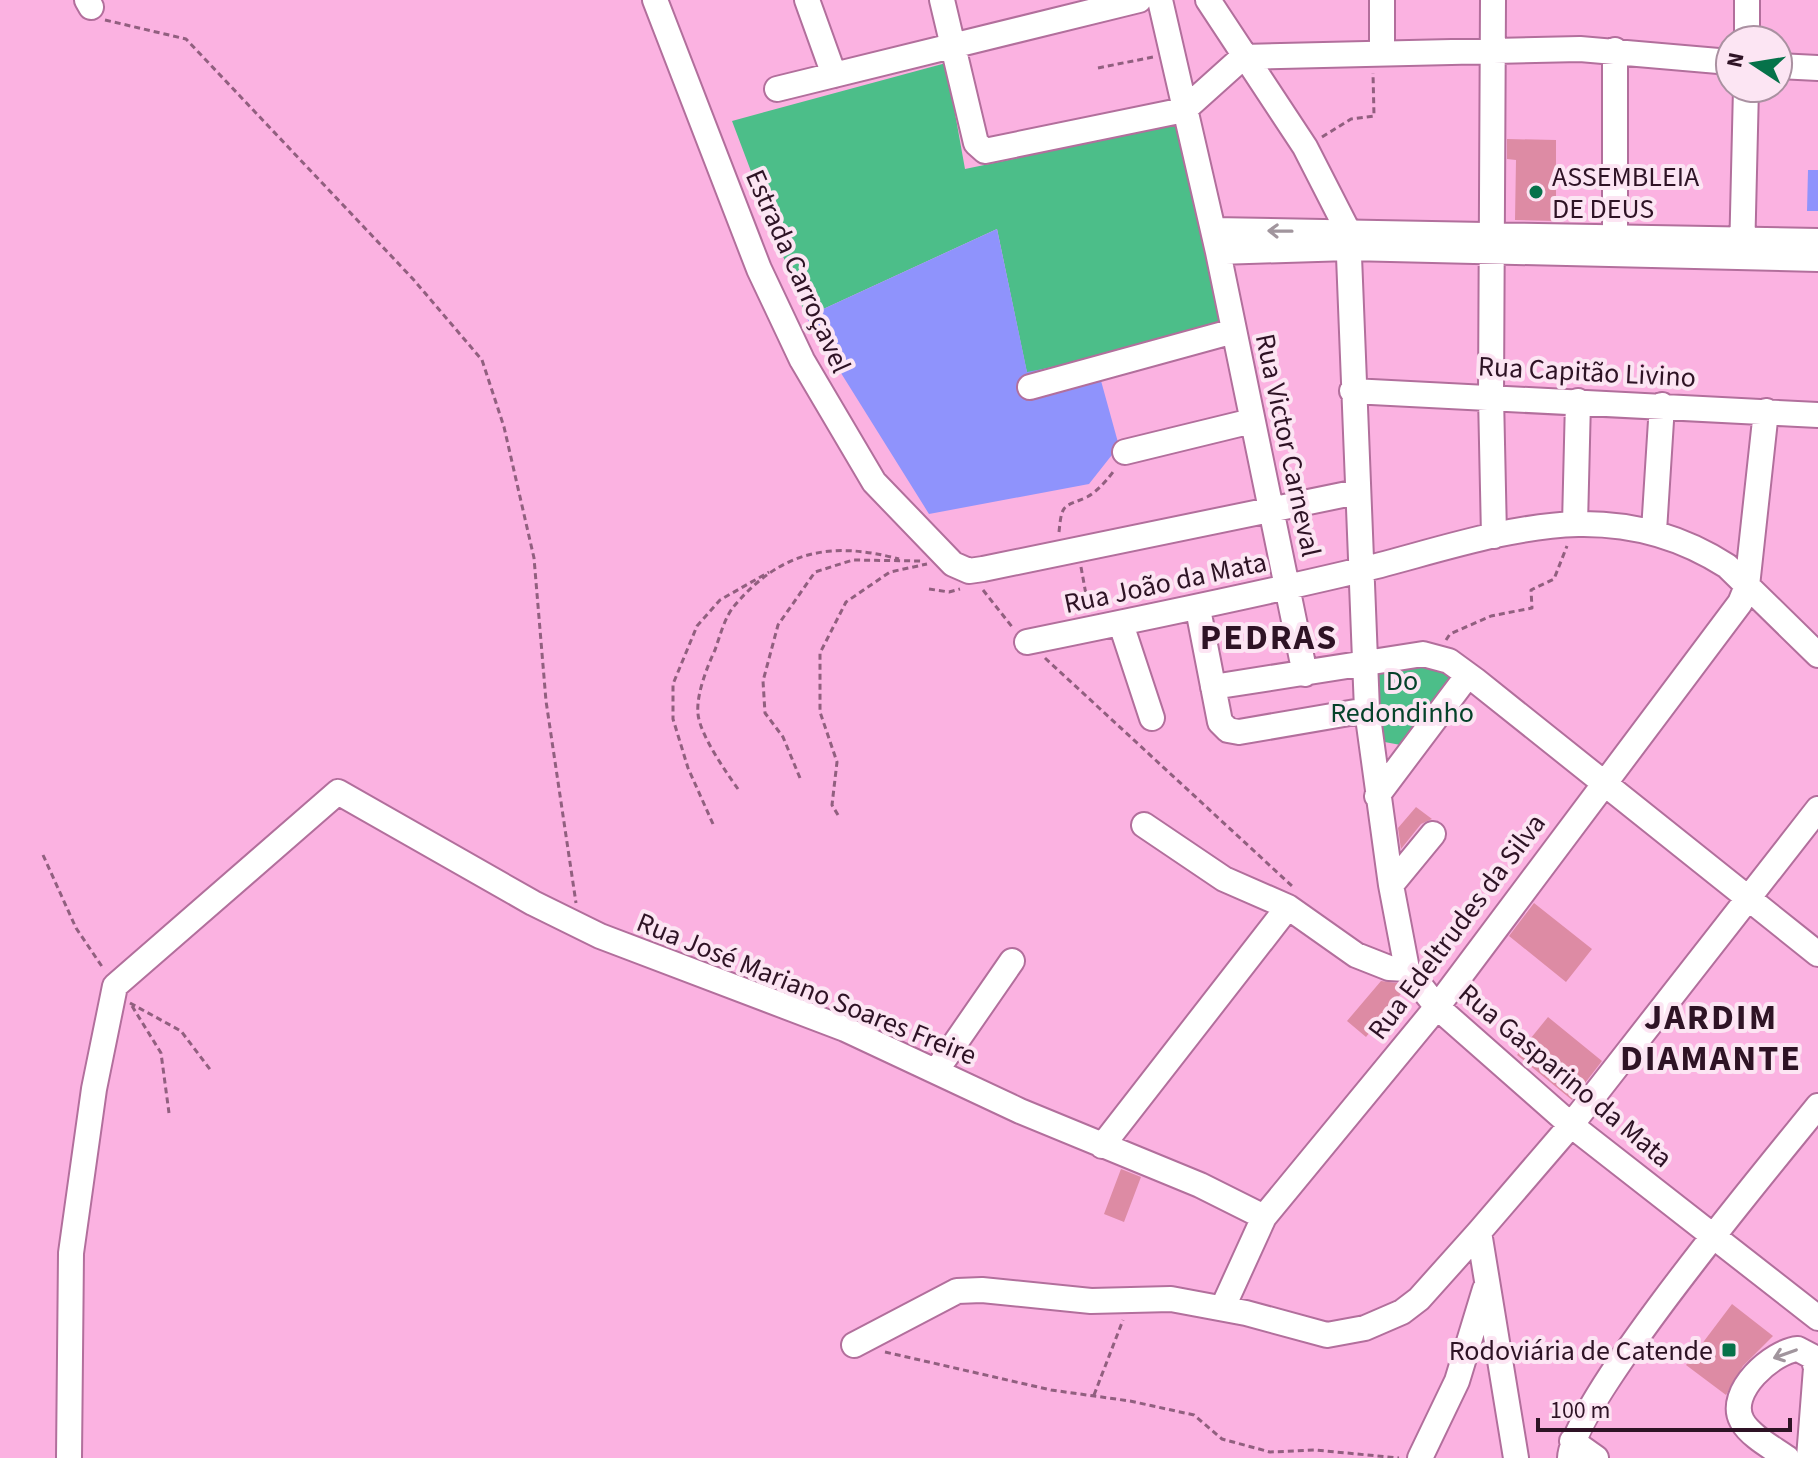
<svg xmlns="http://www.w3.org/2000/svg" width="1818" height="1458" viewBox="0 0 1818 1458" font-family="'Source Sans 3',sans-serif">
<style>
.green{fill:#4cbe89}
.water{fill:#8f93fc}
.building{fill:#dd8ba4}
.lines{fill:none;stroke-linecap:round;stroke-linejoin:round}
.minor-casing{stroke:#b26f9c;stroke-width:28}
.path{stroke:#915f7f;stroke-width:3;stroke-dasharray:6 4;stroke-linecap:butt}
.minor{stroke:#fff;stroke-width:24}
.oneway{stroke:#a1959d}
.poi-dot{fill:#06724a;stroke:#fce5f3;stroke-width:3}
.labels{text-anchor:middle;stroke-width:8;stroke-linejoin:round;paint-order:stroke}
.poi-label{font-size:28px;fill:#2e1325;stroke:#fce5f3;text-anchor:start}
.street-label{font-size:28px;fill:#2e1325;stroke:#fce5f3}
.park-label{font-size:28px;fill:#05422a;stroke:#fce5f3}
.district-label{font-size:36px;font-weight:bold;letter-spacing:2px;fill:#2e1325;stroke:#fce5f3}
</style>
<rect width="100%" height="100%" fill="#fbb2e1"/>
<!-- green -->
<path class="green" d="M946 63 965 169 1176 125 1221 327 1027 373 997 229 806 317 732 121Z
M1405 662 1456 672 1406 746 1374 740 1367 667Z"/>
<!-- water -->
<path class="water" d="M1808 170H1818V211H1807Z
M997 229 1027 372 1095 359 1119 446 1089 484 929 514 806 317Z"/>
<!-- building -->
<path class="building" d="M1507 139 1556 140V221L1515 220 1516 160 1507 159Z
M1416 807 1432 819 1421 824 1401 849 1398 828Z
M1534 903 1592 949 1566 982 1509 936Z
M1381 981 1397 983 1404 990 1366 1037 1347 1021Z
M1548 1017 1602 1061 1572 1100 1517 1055Z
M1121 1169 1141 1177 1124 1222 1104 1214Z
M1732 1304 1773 1336 1743 1366 1726 1395 1686 1365Z"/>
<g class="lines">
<!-- minor casing -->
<g class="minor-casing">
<path id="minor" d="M87 0 91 7
M655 0 759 269 802 360 874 482 953 564 969 571 983 569 1357 492
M807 0 834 75
M942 0 976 143 985 151 1184 110 1243 57 1580 49 1730 62
M1160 0 1218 252 1305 674
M1208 0 1305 147 1348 231 1367 710 1391 885 1407 969 1437 1007 1571 1125 1818 1318
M1382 0V52
M1493 0 1491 396 1494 536
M1747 40V0
M1615 50V250
M1778 66 1818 68
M777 89 1139 0
M1213 230 1818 241
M1218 252 1349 248 1818 259
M1742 256 1746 88
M1030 387 1234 331
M1352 391 1818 415
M1125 452 1252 421
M1575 524 1578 401
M1654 531 1662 405
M1198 609 1220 722 1228 730 1239 732 1367 710
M1121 624 1152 718
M1027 642C1140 619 1253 596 1365 569 1433 552 1507 526 1578 524 1631 523 1682 537 1727 566L1818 655
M1213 687 1423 654 1449 661 1475 680 1818 954
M1377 796 1468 675
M1144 825 1224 879 1288 907 1356 955 1389 968 1407 969
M1391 885 1433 834
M936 1071 1012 961
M1102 1146 1288 907
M1479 1232 1516 1458
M1223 1307 1264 1217 1437 1007 1740 603 1747 586 1766 411
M854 1345 957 1291 982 1290 1091 1301 1171 1299 1246 1313 1327 1335 1365 1328 1402 1312 1419 1299 1479 1232 1571 1125 1818 809
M1572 1441 1596 1458
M69 1458 71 1253 94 1089 115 986 338 792 533 903 600 936 845 1029 1020 1111 1200 1185 1264 1217
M1420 1458 1457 1381 1485 1289
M1570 1458C1571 1403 1773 1162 1818 1106
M1787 1458C1773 1448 1750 1436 1742 1421 1726 1392 1773 1351 1798 1349L1813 1357 1816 1368 1809 1458"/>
</g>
<!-- path -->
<path class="path" d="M105 20 186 39 413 279 482 360 504 427 534 558 546 701 576 903
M1098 68 1153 57
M1322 137 1351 119 1374 116 1373 73
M1059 532C1062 502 1063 508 1087 497 1097 492 1109 478 1115 469
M1081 567 1089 611
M929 589 949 592 960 589
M983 590 1013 628
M1446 640 1450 634 1491 616 1532 608 1531 590 1554 579 1567 546
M1045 658 1292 886
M800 778 783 737 765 713 763 681 778 625 815 572 853 560 922 561
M738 789C726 772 700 735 698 714 696 695 707 667 715 650 720 636 725 616 735 605 782 550 832 541 899 559
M838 815 832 805 837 762 820 712V653L846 602 890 572 927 564
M713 824 688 768 673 719V684L697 626 720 600 769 572
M43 855 76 928 103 968
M130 1003 181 1031 212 1072
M132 1006 161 1053 169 1113
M885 1352 1051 1390 1130 1401 1194 1415 1222 1439 1270 1452 1315 1450 1399 1458
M1094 1395 1123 1320"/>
<!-- minor -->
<use href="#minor" class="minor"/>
</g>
<!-- one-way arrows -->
<defs><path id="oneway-shaft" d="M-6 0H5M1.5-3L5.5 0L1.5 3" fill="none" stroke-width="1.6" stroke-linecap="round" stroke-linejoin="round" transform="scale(2)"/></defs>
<g class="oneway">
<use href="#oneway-shaft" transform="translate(1280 231) rotate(-179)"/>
<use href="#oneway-shaft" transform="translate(1785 1354) rotate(160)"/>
</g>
<!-- markers -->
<g class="poi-dot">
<circle cx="1536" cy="192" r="8"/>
<rect x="1721" y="1342" width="16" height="16" rx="4"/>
</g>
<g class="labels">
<!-- poi labels -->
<g class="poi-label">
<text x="1552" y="186">ASSEMBLEIA<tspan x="1552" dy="32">DE DEUS</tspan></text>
<text x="1713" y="1360" text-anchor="end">Rodoviária de Catende</text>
</g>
<!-- street labels -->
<g class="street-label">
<text transform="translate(799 271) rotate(66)" y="10">Estrada Carroçavel</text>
<text transform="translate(1587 371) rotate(3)" y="10">Rua Capitão Livino</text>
<text transform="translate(1289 445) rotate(78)" y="10">Rua Victor Carneval</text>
<text transform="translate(1165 582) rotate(-12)" y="10">Rua João da Mata</text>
<text transform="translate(1456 926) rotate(-53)" y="10">Rua Edeltrudes da Silva</text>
<text transform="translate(807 988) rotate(22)" y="10">Rua José Mariano Soares Freire</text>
<text transform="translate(1566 1075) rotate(40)" y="10">Rua Gasparino da Mata</text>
</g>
<!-- park labels -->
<g class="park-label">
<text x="1402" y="690">Do<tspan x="1402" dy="32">Redondinho</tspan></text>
</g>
<!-- district labels -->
<g class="district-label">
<text x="1269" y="649">PEDRAS</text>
<text x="1711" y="1029">JARDIM<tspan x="1711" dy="41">DIAMANTE</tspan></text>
</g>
</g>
<!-- north arrow -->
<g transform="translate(1754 64) rotate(282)"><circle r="38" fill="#fce5f3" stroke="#aa91a1" stroke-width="2"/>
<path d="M0-6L14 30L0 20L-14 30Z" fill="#06724a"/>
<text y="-12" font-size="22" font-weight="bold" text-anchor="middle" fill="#2e1325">N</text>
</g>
<!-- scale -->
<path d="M1538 1418v12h252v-12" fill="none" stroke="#2e1325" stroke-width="4"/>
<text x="1550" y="1418" font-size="24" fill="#2e1325" stroke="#fce5f3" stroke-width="6" paint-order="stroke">100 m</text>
</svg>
